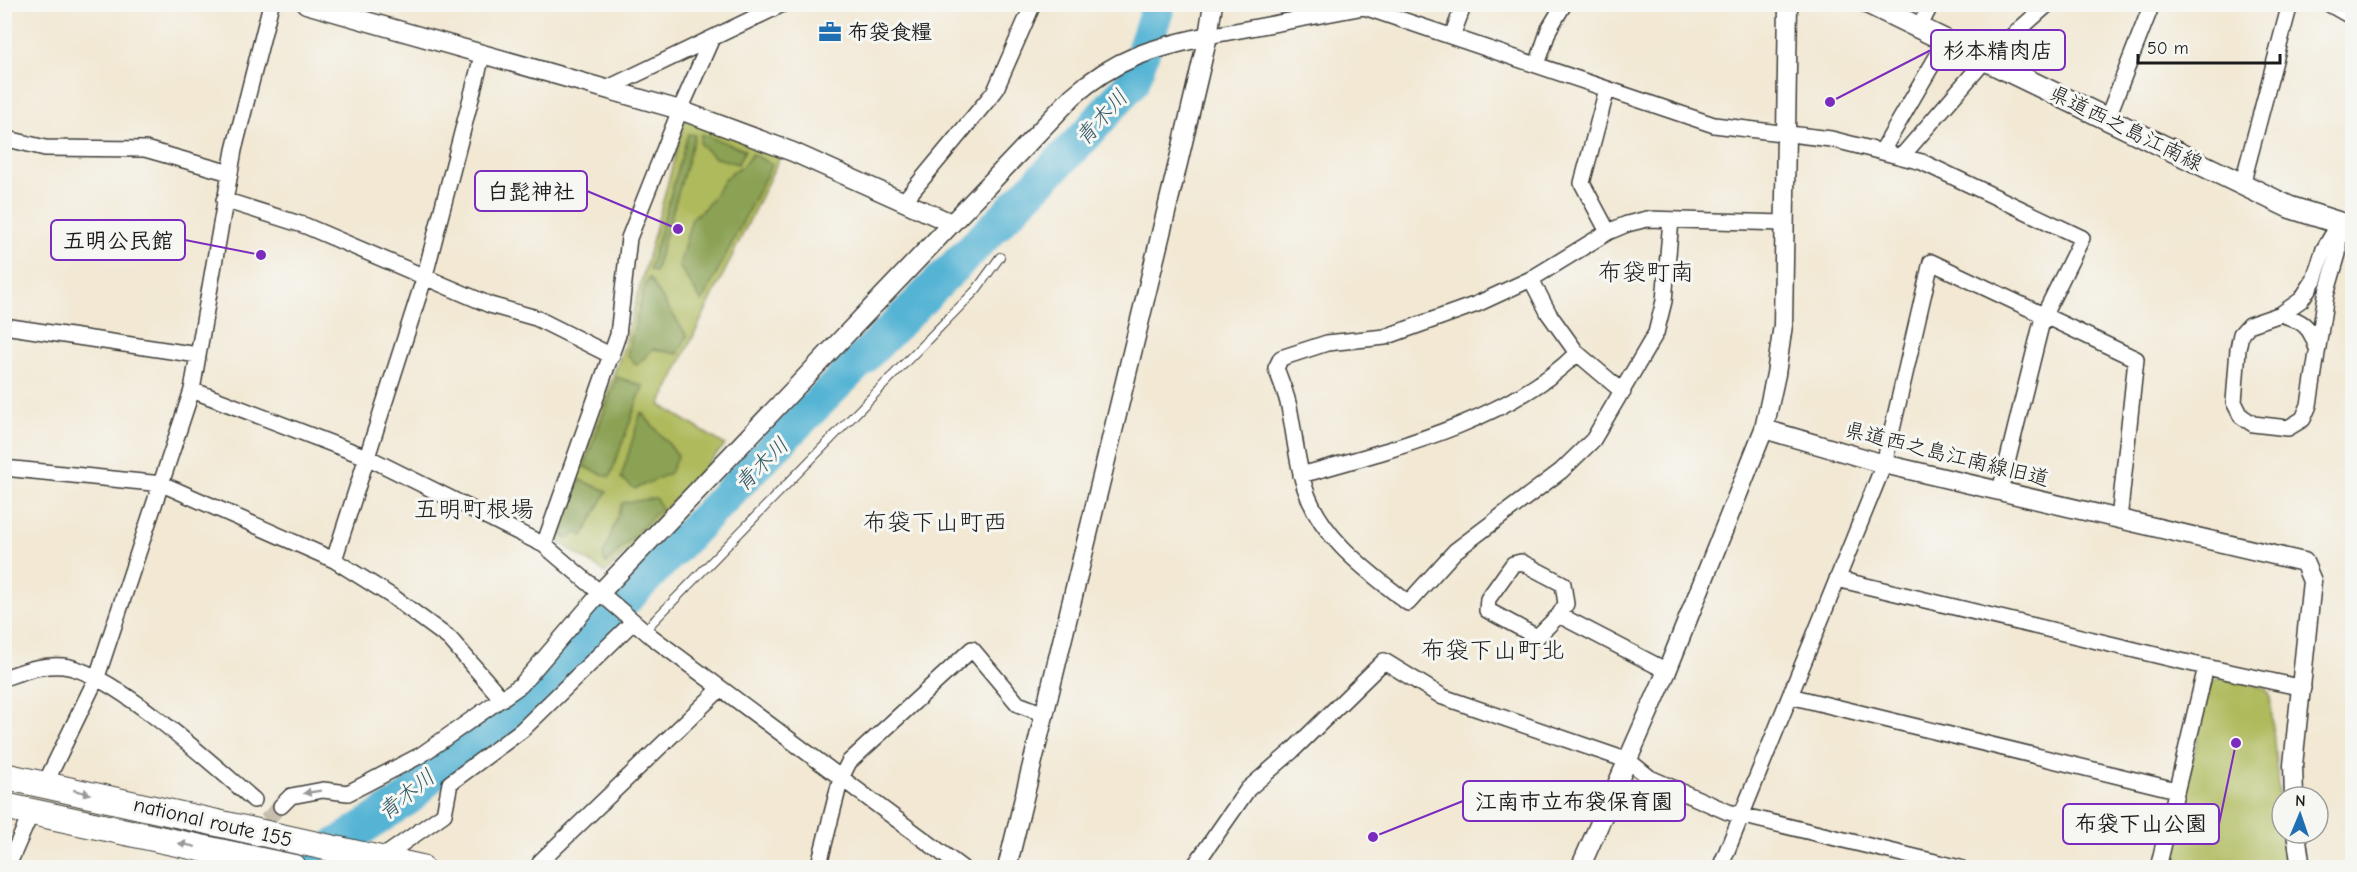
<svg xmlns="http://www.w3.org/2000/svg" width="2357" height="872" viewBox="0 0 2357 872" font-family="'Comic Neue','Klee One',sans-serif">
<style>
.green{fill:#afba5c;stroke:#666b3c;stroke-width:1.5}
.forest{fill:#8ba254;stroke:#545f38;stroke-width:1.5}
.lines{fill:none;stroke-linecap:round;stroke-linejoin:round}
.river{stroke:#55b4d4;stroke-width:34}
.minor-tunnel{stroke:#c7bfae;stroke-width:15;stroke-dasharray:15 8;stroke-linecap:butt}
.service-casing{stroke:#3c3b37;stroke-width:10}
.minor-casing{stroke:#3c3b37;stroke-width:18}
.tertiary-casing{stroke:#3c3b37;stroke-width:21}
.secondary-casing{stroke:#3c3b37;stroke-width:24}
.trunk-casing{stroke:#3c3b37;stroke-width:28}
.service{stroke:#fff;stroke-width:8}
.minor{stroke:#fff;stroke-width:15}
.tertiary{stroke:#fff;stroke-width:18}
.secondary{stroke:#fff;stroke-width:21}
.trunk{stroke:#fff;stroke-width:26}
.oneway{fill:#999}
.labels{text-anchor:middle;stroke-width:6;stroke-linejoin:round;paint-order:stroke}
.poi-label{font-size:21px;font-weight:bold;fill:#1c1c1c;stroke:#f6f6f2;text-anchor:start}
.street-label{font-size:21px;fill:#1c1c1c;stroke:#f6f6f2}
.water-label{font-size:22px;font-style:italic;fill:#335966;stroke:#f6f6f2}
.quarter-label{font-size:24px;fill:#1c1c1c;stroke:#f6f6f2}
.leader{fill:none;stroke:#7b2cbf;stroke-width:2}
.callout-dot{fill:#7b2cbf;stroke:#f6f6f2;stroke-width:2}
.callout{fill:#f6f6f2;stroke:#7b2cbf;stroke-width:2}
.callout-label{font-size:22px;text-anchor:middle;font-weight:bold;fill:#1c1c1c}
</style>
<rect width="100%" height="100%" fill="#f6f6f2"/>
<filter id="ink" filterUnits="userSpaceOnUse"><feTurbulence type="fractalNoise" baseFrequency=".0167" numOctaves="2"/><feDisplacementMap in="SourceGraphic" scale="12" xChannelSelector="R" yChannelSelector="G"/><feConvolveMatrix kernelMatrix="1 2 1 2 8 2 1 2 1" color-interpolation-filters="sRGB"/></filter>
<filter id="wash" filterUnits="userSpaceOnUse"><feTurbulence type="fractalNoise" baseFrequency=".008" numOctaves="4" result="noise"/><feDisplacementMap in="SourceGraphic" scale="24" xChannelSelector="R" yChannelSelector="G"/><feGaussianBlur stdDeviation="1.35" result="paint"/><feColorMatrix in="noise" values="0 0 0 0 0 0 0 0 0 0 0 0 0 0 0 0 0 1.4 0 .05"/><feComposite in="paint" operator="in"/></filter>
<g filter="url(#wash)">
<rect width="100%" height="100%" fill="#f2e8d3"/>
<!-- green -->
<path class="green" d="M685 119 781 155 660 405 725 445 606 573 554 539 624 346Z
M2219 678 2265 688 2270 695 2285 867 2168 868 2210 683Z"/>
<!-- forest -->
<path class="forest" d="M688 134 695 135 655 272 649 270Z
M701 134 745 150 738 164 714 157 700 144Z
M752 154 772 164 702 302 679 266 692 218C712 204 712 197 725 179 733 168 742 171 752 154Z
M649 278 687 336 678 354 653 349 637 365 627 355 645 286Z
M617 377 643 386 610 477 584 467Z
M641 412 678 455 670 473 635 489 621 478Z
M580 480 607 491 583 536 576 533 568 539 559 534Z
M656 498 661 508 606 564 603 556 622 503Z"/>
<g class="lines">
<!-- river -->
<path class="river" d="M300 868 409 798 437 769 512 716 758 463 1086 135 1133 81 1159 4"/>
</g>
</g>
<g filter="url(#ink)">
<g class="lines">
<!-- minor-tunnel -->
<path class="minor-tunnel" d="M216 868 281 806"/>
<!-- service casing -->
<g class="service-casing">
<path id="service" d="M644 631 976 290 1000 257"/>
</g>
<!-- minor casing -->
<g class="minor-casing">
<path id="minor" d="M2329 4 2352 17
M1919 28 1931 4
M1208 36 1364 7 1714 125 1831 139 1922 162 2082 238 2043 317 2000 491
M1452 36 1464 4
M1537 65 1549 29 1564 4
M608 88 783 4
M1607 89 1582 183 1608 232
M2107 119 2152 4
M4 138 45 148 145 149 230 173
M1882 151 1946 41
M1902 156 1985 60 2048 4
M2242 185 2290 4
M224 200 306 226 490 305 536 318 612 356
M904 201 995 91 1033 4
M1671 220 1664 301 1656 333 1593 440 1561 471 1455 551 1408 603C1369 572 1321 539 1305 488 1297 463 1295 438 1290 412 1288 397 1281 382 1276 368L1281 358 1327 343 1385 337 1477 304 1531 279 1608 232 1627 224 1647 219 1784 223
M2339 224 2338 254 2326 295 2309 405 2303 419 2288 428 2253 424 2241 416 2234 402 2238 349 2241 334 2249 325 2281 314 2301 300 2314 280 2324 249Z
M1531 279 1549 314 1577 353 1623 392
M2281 314C2301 321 2310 325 2316 346
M4 326 198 355
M192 390 369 458 544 545 652 637 962 868
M4 468 162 484 334 560 393 597 450 639 502 699
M1301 475C1390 450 1511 420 1577 353
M544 545 618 335 629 238 680 110 711 40
M334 560 424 279 482 56
M1837 579 2206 667 2158 868
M1559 615 1566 604 1563 584 1521 562 1513 564 1488 599 1487 610 1537 637 1559 615 1667 671
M2206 667 2303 688
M4 678C24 671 41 664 63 666 110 670 216 767 254 800
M1790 696 2176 790
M45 784 97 677 192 390 234 150 271 4
M281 806 291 796 323 790 348 793 421 755 521 685 600 593
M380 859 444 814 450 783 522 730 633 622
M7 868 32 811
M538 868 541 861 720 689
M818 868 841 778 849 762 972 649 1018 704 1044 714
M1193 868 1248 789 1292 751 1384 661 1443 697 1629 761 1650 778 1728 812 1960 868
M1720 868 1884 464 1931 262 2136 359 2119 520"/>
</g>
<!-- tertiary casing -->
<g class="tertiary-casing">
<path id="tertiary" d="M306 4 680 110 793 152 951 223
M1764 429 1884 464 2304 562 2312 581 2293 765 2294 797
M600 593 1073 96C1116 58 1153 48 1208 36
M2296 833 2301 868
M1007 868 1179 159 1208 36 1213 4
M1580 868 1667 671 1764 429 1776 374 1783 325 1788 4"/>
</g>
<!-- secondary casing -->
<g class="secondary-casing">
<path id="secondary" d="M1870 4 2289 207 2352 227"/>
</g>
<!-- trunk casing -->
<g class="trunk-casing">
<path id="trunk" d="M4 776 421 868
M4 806 294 868"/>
</g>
<!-- service -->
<use href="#service" class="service"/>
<!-- minor -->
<use href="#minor" class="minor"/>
<!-- tertiary -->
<use href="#tertiary" class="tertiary"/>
<!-- secondary -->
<use href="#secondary" class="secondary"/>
<!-- trunk -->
<use href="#trunk" class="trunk"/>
</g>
<!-- one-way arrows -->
<defs><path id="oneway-solid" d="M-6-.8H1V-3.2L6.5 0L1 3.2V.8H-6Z" transform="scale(1.5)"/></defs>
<g class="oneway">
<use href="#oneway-solid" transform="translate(82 792) rotate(13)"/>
<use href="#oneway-solid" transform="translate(312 792) rotate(171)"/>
<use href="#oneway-solid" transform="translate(187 845) rotate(-168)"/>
</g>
</g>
<!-- icons -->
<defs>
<g id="office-bare" transform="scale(1.8)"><path d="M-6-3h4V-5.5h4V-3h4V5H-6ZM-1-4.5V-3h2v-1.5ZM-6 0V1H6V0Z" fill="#1f6fb2" stroke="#f6f6f2" stroke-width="2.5" paint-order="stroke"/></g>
</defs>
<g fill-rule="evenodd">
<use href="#office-bare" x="830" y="32"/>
</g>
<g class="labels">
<!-- poi labels -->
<g class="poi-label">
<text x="848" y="39">布袋食糧</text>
</g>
<!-- street labels -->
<g class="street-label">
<text transform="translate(2126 128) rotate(26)" y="7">県道西之島江南線</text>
<text transform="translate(1947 454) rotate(14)" y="7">県道西之島江南線旧道</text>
<text transform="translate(213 822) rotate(13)" y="7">national route 155</text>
</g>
<!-- water labels -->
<g class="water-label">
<text transform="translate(1101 117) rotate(-48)" y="8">青木川</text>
<text transform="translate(761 464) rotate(-45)" y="8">青木川</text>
<text transform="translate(406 794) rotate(-39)" y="8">青木川</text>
</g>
<!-- quarter labels -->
<g class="quarter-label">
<text x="1646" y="280">布袋町南</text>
<text x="474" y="517">五明町根場</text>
<text x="935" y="530">布袋下山町西</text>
<text x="1493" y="658">布袋下山町北</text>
</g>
</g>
<!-- callouts -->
<path class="leader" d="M1830 102L1931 50M678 229L587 191M261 255L185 240M1373 837L1463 801M2236 743L2219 824"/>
<g class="callout-dot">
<circle cx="1830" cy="102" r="6"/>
<circle cx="678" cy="229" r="6"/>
<circle cx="261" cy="255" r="6"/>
<circle cx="1373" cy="837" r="6"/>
<circle cx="2236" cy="743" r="6"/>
</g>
<g class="callout">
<rect x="1931" y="30" width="134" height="40" rx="6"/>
<rect x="475" y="171" width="112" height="40" rx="6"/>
<rect x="51" y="220" width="134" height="40" rx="6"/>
<rect x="1463" y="781" width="222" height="40" rx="6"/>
<rect x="2063" y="804" width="156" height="40" rx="6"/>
</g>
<g class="callout-label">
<text x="1998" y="58">杉本精肉店</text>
<text x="531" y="199">白髭神社</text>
<text x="118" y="248">五明公民館</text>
<text x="1574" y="809">江南市立布袋保育園</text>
<text x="2141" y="831">布袋下山公園</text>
</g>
<!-- margin -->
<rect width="2357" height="872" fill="none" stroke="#f6f6f2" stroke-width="24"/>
<!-- north arrow -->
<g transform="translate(2300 815) rotate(2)"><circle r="28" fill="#f6f6f2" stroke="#9f9f9c" stroke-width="1.5"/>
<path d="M0-4.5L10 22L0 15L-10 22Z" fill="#1f6fb2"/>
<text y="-9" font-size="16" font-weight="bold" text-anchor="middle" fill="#1c1c1c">N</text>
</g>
<!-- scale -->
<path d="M2138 54v9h142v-9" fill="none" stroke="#1c1c1c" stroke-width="3"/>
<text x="2147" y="54" font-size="18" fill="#1c1c1c" stroke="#f6f6f2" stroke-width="4.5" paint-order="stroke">50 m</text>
</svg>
